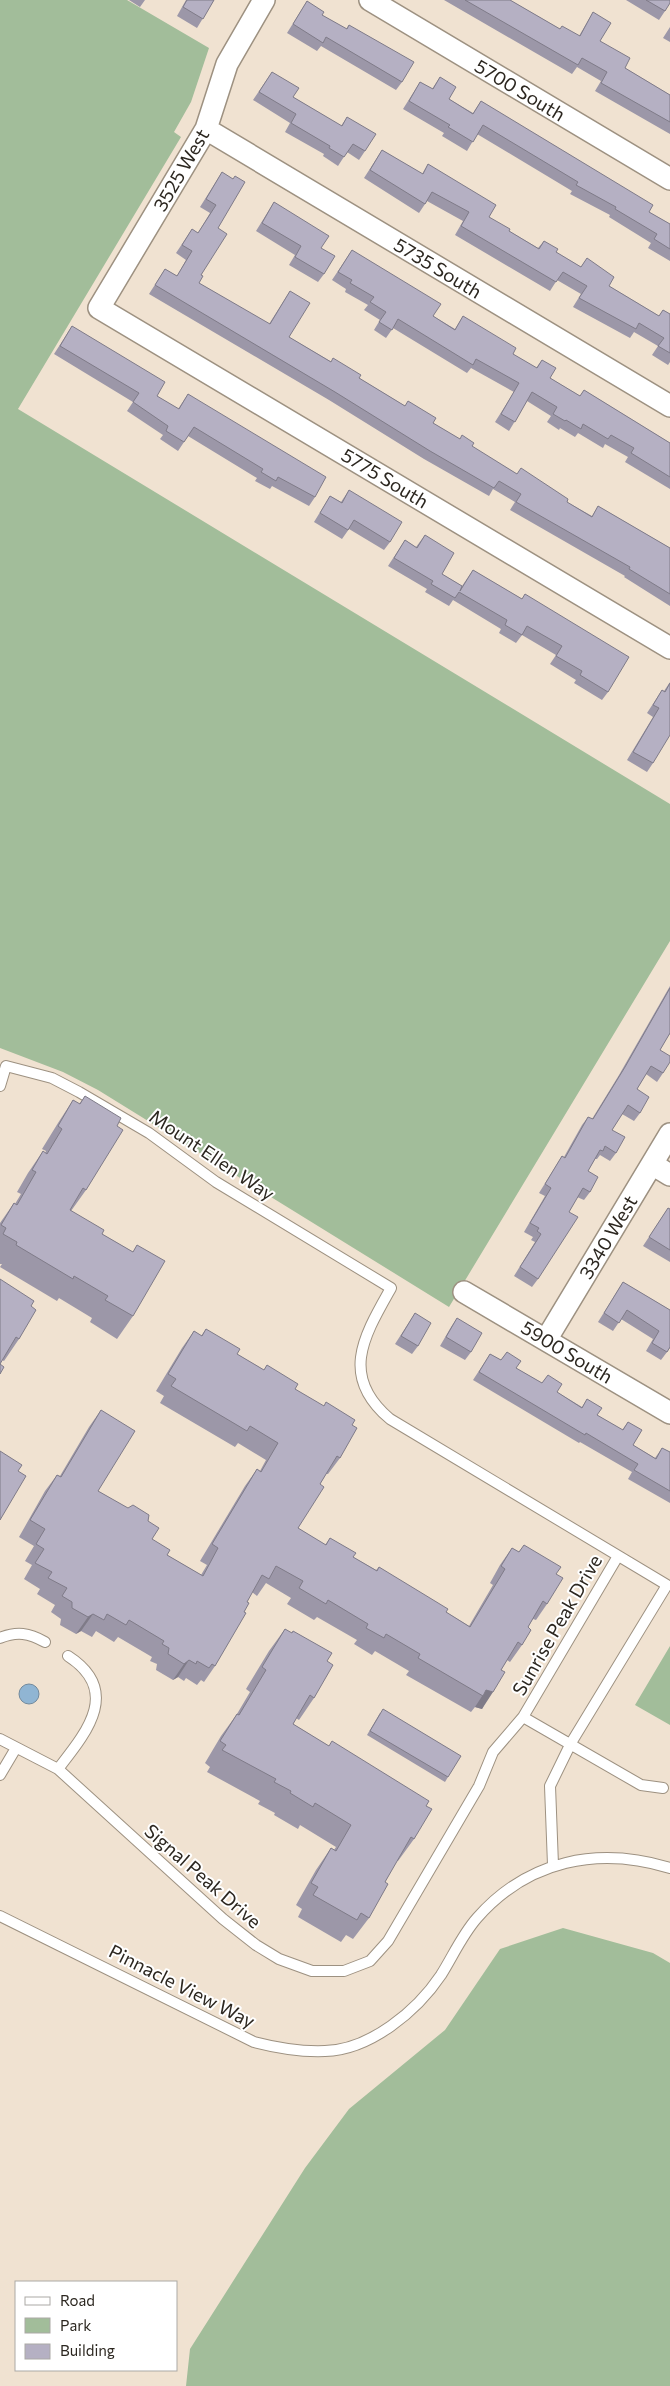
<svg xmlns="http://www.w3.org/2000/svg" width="670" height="2386" viewBox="0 0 670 2386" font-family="Commissioner,sans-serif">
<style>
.green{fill:#a2bd9a}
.water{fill:#90b5d3;stroke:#728a9d}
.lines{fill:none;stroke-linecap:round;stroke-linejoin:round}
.service-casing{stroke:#9d9181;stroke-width:12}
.minor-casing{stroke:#9d9181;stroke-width:24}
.service{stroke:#fff;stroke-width:10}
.minor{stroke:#fff;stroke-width:21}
.wall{fill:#9c97a8}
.shaded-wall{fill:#7f7b88}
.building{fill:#b5b0c3;stroke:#7f7b88}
.labels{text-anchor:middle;stroke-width:4;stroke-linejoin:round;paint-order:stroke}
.street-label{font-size:19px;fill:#2c2720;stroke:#fff}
</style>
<rect width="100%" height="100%" fill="#f0e2d1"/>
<!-- green -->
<path class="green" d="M0 0H127L209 48 191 102 174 132 181 137 18 409 670 804V941L449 1307 98 1090 63 1072 0 1048Z
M670 1646V1725L635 1705Z
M563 1928 653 1953 670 1963V2386H186L190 2349 305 2168 349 2109 445 2030 500 1949Z"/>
<!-- water -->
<path class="water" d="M19 1694a10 10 0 1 1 20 0a10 10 0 1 1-20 0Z"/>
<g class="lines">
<!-- service casing -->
<g class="service-casing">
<path id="service" d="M0 1086 6 1066 52 1078 79 1092 149 1133 216 1182 391 1288C364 1336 339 1376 390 1419L667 1585 571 1743 550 1786 553 1865
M0 1638C17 1631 29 1633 45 1642
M523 1717 641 1785 663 1788
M0 1739 58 1769 223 1919 256 1945 279 1959 312 1971H344L370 1961 388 1941 479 1786 493 1752 523 1717 618 1556
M58 1769C86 1733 122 1691 68 1656
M0 1775 16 1748
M0 1916 254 2042C277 2048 300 2052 325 2051 370 2050 417 2011 441 1975 453 1956 462 1935 477 1918 528 1860 598 1846 670 1868"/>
</g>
<!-- minor casing -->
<g class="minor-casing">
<path id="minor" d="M264 0 227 64 206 129 99 308 670 648
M370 0 670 179
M206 129 670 406
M652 1164 670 1175
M464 1292 670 1413
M546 1340 670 1134"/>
</g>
<!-- service -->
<use href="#service" class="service"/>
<!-- minor -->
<use href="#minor" class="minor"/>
</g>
<!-- wall -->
<path class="wall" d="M129 0H145L140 7Z
M186 0H214L197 28 177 16Z
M444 0H510L560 29 579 36 593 12 600 41 625 68 670 95V134L595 91 601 81 577 67 572 74Z
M626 0H670L665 11 659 20Z
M307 1 322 15 346 29 349 25 402 82 396 90 321 46 317 51 287 33Z
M670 27V42L663 38Z
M272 72 293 97 341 126 347 117 365 151 359 160 347 152 338 166 323 156 324 154 285 132 290 123 253 100Z
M440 77 449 99 473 113 481 101 649 212 670 224V261L648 248 651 243 609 217 610 215 570 194 572 191 477 134 467 151 442 136 444 133 403 109 420 82 432 89Z
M382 150 422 174 428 164 489 217 509 231 538 248 544 241 556 252 581 267 587 258 609 286 659 316 663 310 670 314V362L668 365 652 355 658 346 634 332 630 338 573 307 581 294 557 280 550 291 455 235 463 221 427 201 419 213 364 178Z
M222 172 218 228 201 275 199 283 269 324 290 291 289 337 359 378 517 474 592 516 598 506 670 548V606L624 577 625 576 510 510 515 502 493 489 489 496 424 459 329 400 149 294 165 269 177 276 186 260 176 253 192 229 198 233 210 213 200 207Z
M274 202 324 274 318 282 289 265 295 255 256 231Z
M352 250 433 316 455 329 463 316 513 354 536 368 542 360 550 378 580 396 584 390 670 443V489L625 462 628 457 605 444 603 448 578 433 575 437 560 428 559 430 547 422 551 416 527 401 509 431 495 422 514 392 471 368 467 373 393 328 386 338 374 330 380 320 364 310 368 305 345 292 346 289 332 280Z
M72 326 157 396 178 409 188 394 315 497 309 506 272 486 270 489 255 481 257 478 188 436 178 451 160 439 163 435 127 411 133 402 54 354Z
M349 490 390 542 384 550 349 529 342 539 314 522 330 496 341 502Z
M425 535 442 574 462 586 473 570 522 599 525 594 608 692 602 700 574 683 576 680 550 664 556 655 522 635 516 643 499 633 501 629 453 600 449 606 425 592 427 589 388 566 405 540 416 547Z
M670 682 653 763 647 772 627 760 653 717 647 713 662 690 664 691Z
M670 986V1035L669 1034 660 1050 663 1073 657 1082 646 1074 637 1089 640 1113 634 1121 622 1114 612 1130 616 1153 610 1161 600 1155 597 1159H595L588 1171 590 1192 584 1200 577 1197 569 1212 538 1279 532 1287 514 1276 535 1242 531 1240 533 1237 524 1232 545 1196 539 1193 562 1156 564 1157 582 1125 588 1117 592 1119 619 1075Z
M85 1096 117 1126 86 1190 71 1211 102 1234 133 1252 137 1245 133 1316 117 1339 90 1322 92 1318 59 1298 57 1301 0 1267 2 1264H0V1223L14 1203 15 1204 21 1194 17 1192 28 1173 43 1151 45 1153 46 1151 42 1149 58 1123 73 1100 79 1104Z
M668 1208 670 1209V1262L643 1246Z
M623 1282 670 1310V1348L661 1360 646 1351 653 1339 621 1319 613 1331 598 1322Z
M31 1306 19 1339 4 1361 2 1360Z
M415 1313 418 1346 412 1354 395 1344Z
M457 1318 471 1352 465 1360 440 1346 451 1327Z
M206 1329 237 1354 264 1370 267 1365 295 1389 352 1425 340 1458 328 1474H326L320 1484 298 1528 325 1545 330 1538 353 1557 376 1570 379 1567 446 1612 469 1626 493 1585 490 1583 500 1565 512 1548 519 1552 524 1545 556 1574 547 1604 536 1620 533 1619 528 1627 522 1645 510 1662 507 1660 501 1670 482 1709 475 1707 471 1712 406 1675 409 1671 375 1651 372 1655 354 1644 357 1640 317 1617 314 1620 287 1604 291 1598 266 1583 257 1596 252 1592 247 1602 244 1612 215 1666 204 1682 201 1680 197 1685 186 1678 184 1681 178 1677 173 1680 156 1670 157 1664 150 1661 152 1657 118 1637 114 1642 96 1631 92 1637 81 1631 76 1634 60 1625 61 1619 51 1612 55 1605 37 1594 40 1589 24 1579 32 1565 25 1561 34 1546 19 1537 45 1491 57 1475 60 1476 89 1427 101 1410 98 1491 148 1521 152 1539 167 1555 201 1575 207 1565 200 1561 245 1486 257 1469 260 1471 266 1460 238 1443 235 1447 160 1403 164 1396 156 1391 182 1348 194 1331 201 1336Z
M507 1352 516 1368 542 1383 548 1375 557 1392 582 1407 587 1399 597 1415 622 1430 628 1422 633 1445 655 1458 662 1448 670 1452V1503L628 1479 632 1472 580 1442 579 1443 473 1380 490 1354 501 1360Z
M285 1629 327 1661 314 1698 299 1720 296 1718 293 1724 426 1806 414 1839 398 1861 397 1860 385 1882 369 1918 353 1939 346 1935 341 1942 298 1917 302 1909 296 1905 316 1870 331 1848 334 1850 336 1847 300 1825 298 1829 274 1815 275 1813 258 1804 260 1801 207 1772 210 1767 205 1763 221 1736 237 1714 250 1692 246 1689 269 1651Z
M380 1713 448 1777 445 1782 367 1735Z"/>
<!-- shaded-wall -->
<path class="shaded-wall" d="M93 1614 81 1631 76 1634 88 1617Z
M189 1660 178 1677 173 1680 184 1664Z
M486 1690 493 1692 482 1709 475 1707Z"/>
<!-- building -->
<path class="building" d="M187 0H214L203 19 183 7Z
M465 0H510L560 29 562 26 580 36 593 12 611 23 600 41 630 58 625 68 670 95V122L601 83 607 72 582 58 578 65Z
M646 0H670V3L665 11Z
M307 1 324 12 322 15 347 29 349 25 414 62 402 82 326 37 323 43 293 24Z
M272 72 299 88 293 97 342 126 347 117 376 134 365 151 353 144 344 157 329 148 330 146 291 123 296 114 259 92Z
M440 77 456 87 449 99 473 114 481 101 653 205 649 212 670 224V249L654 239 657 234 615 209 616 207 576 185 578 182 483 125 473 142 448 127 450 125 409 101 420 82 433 89Z
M382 150 423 174 428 164 496 205 489 217 510 229 509 231 539 249 544 241 558 249 556 252 581 267 587 258 614 277 609 286 659 316 663 310 670 314V353L658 346 664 338 639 323 636 329 579 298 587 286 563 272 556 282 461 226 469 212 432 192 425 204 370 170Z
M222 172 233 179 235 176 245 182 218 228 227 234 201 275 203 276 199 283 270 324 290 291 310 303 289 337 331 362 333 358 361 375 359 378 405 406 408 401 436 418 433 423 460 439 462 435 474 443 472 446 517 474 521 468 568 499 567 502 592 517 598 506 670 548V594L629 569 630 567 516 502 521 494 499 481 494 488 430 451 335 392 155 285 165 269 177 276 192 251 182 245 192 229 198 233 216 205 206 199Z
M274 202 329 236 321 248 335 256 324 274 295 257 301 246 262 223Z
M352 250 441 304 433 316 455 330 463 316 516 348 513 354 537 368 542 360 556 368 550 378 580 396 584 390 670 443V477L631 453 634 448 611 435 608 439 583 424 581 429 566 420 565 421 553 414 557 407 532 392 515 422 501 414 519 383 476 359 473 365 398 319 392 330 379 322 386 312 370 302 374 297 350 283 352 280 338 272Z
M72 326 165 382 157 396 179 409 188 394 326 477 315 497 278 477 276 481 261 472 263 469 194 427 184 442 166 431 168 426 133 402 139 393 60 346Z
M349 490 402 522 390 542 354 520 348 530 320 513 330 496 342 503Z
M425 535 454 553 442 574 462 586 460 591 473 570 522 599 525 594 629 657 608 692 580 675 582 671 556 656 562 646 527 626 522 635 505 625 507 620 459 592 455 598 431 584 433 581 394 558 405 540 417 548Z
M670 683V735L653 763 633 752 659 708 653 705 662 690 665 692Z
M670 988V1033L660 1050 670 1056V1062L663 1073 651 1066 637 1089 649 1097 640 1113 628 1105 612 1130 625 1137 616 1153 605 1146 603 1151 600 1150 588 1171 598 1177 590 1192 583 1188 569 1212 578 1217 538 1279 520 1267 541 1234 537 1231 539 1228 530 1223 551 1188 545 1184 562 1156 565 1158 588 1117 593 1119 625 1067Z
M85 1096 121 1118 117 1126 123 1130 86 1190 83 1188 70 1210 104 1230 102 1234 133 1252 137 1245 165 1261 133 1316 105 1300 108 1296 74 1276 73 1279 16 1245 17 1242 3 1234 6 1228 1 1225 14 1203 17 1205 36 1172 32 1170 43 1151 47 1154 62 1129 58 1126 73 1100 80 1104Z
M668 1208 670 1209V1250L649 1237Z
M0 1279 34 1301 31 1306 36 1310 19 1339 16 1337 0 1364Z
M623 1282 670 1310V1347L667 1352 652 1343 659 1331 627 1310 619 1323 604 1313Z
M415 1313 431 1323 418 1346 401 1336Z
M457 1318 482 1333 471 1352 446 1337Z
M206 1329 240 1349 237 1354 264 1370 267 1365 298 1384 295 1389 324 1406 326 1402 355 1420 352 1425 357 1428 340 1458 337 1456 320 1484 324 1487 298 1528 326 1545 330 1538 356 1553 353 1557 377 1571 379 1567 448 1609 446 1612 470 1627 505 1569 501 1566 512 1548 519 1552 524 1545 561 1567 556 1574 563 1578 547 1604 543 1601 528 1627 531 1630 522 1645 518 1642 501 1670 505 1672 493 1692 486 1690 483 1696 418 1658 420 1654 386 1634 384 1638 366 1628 368 1624 328 1600 326 1604 299 1588 303 1581 276 1566 269 1579 262 1575 247 1602 249 1603 244 1612 246 1613 215 1666 212 1664 209 1668 197 1661 196 1664 189 1660 184 1664 168 1654 169 1648 162 1644 164 1641 129 1620 126 1625 107 1614 104 1620 93 1614 88 1617 72 1608V1602L62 1596 67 1588 48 1578 52 1572 35 1563 44 1549 36 1544 45 1529 30 1520 57 1475 61 1477 101 1410 135 1431 98 1491 128 1508 133 1505 149 1515 148 1521 159 1528 152 1539 170 1550 167 1555 203 1576 218 1548 212 1544 257 1469 261 1472 278 1443 250 1426 247 1431 171 1386 176 1379 168 1374 194 1331 202 1336Z
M507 1352 521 1361 516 1368 542 1383 548 1375 562 1384 557 1392 582 1408 587 1399 602 1408 597 1415 623 1430 628 1422 642 1430 633 1445 656 1459 662 1448 670 1452V1491L634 1470 638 1464 586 1433 585 1435 479 1372 490 1354 501 1360Z
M0 1364 4 1367 0 1374Z
M0 1451 22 1465 18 1471 26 1476 0 1520Z
M285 1629 292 1633 293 1631 332 1653 327 1661 333 1665 314 1698 310 1695 293 1724 329 1746 332 1741 429 1801 426 1806 432 1809 414 1839 411 1837 385 1882 388 1884 369 1918 361 1913 357 1920 313 1895 318 1887 311 1883 331 1848 336 1851 351 1825 315 1803 313 1807 290 1793 291 1791 274 1782 276 1779 222 1750 226 1745 220 1741 237 1714 239 1715 266 1670 262 1667Z
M383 1709 461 1756 448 1777 370 1731Z"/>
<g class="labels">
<!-- street labels -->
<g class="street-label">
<text transform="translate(520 90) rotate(31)" y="7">5700 South</text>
<text transform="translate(181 170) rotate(-60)" y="7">3525 West</text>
<text transform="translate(438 268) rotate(31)" y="7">5735 South</text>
<text transform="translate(385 478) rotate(31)" y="7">5775 South</text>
<text transform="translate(212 1155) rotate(34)" y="7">Mount Ellen Way</text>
<text transform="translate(608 1237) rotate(-59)" y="7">3340 West</text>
<text transform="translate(567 1352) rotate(31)" y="7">5900 South</text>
<text transform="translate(557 1625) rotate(-60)" y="7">Sunrise Peak Drive</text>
<text transform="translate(203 1876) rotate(41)" y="7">Signal Peak Drive</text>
<text transform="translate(182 1986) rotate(27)" y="7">Pinnacle View Way</text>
</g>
</g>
<!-- legend -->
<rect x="15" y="2281" width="162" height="90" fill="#ffffff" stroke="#aba9a6"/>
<rect x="25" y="2297" width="25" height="8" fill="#ffffff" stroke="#aba9a6"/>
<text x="60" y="2306" font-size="15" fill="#2c2720">Road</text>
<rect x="25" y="2318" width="25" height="15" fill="#a2bd9a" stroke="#aba9a6"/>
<text x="60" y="2331" font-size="15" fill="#2c2720">Park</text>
<rect x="25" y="2344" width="25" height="15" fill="#b5b0c3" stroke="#aba9a6"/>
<text x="60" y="2356" font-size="15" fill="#2c2720">Building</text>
</svg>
